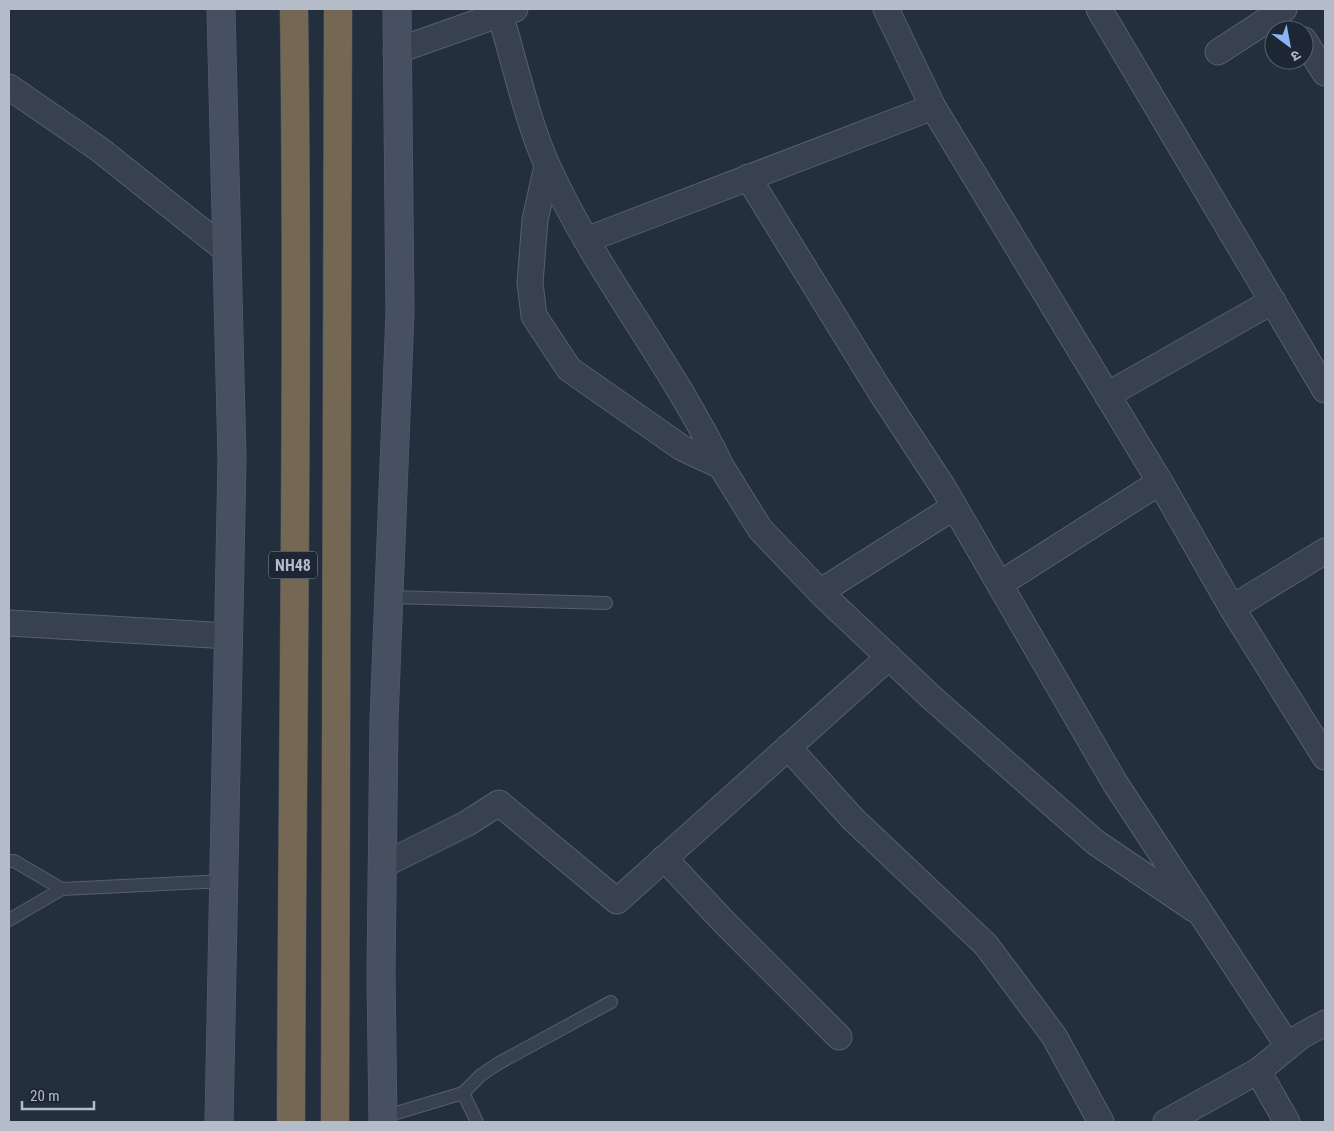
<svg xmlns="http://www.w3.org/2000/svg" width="1334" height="1131" viewBox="0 0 1334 1131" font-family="'Roboto Condensed','Noto Sans Devanagari',sans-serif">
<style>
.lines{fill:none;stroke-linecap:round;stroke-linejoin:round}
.lane-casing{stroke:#565f6c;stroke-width:14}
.street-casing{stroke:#565f6c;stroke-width:27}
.secondary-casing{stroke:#565f6c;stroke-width:29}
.highway-casing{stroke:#434c59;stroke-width:29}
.lane{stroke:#38414e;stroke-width:12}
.street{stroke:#38414e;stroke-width:25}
.secondary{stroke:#465061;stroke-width:28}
.highway{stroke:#746855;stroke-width:28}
.labels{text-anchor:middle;stroke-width:4;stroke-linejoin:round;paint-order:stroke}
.shield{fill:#1d2633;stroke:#878f9c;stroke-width:1}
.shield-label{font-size:16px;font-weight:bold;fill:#b4bcc9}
</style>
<rect width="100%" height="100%" fill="#242f3e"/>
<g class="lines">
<!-- lane casing -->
<g class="lane-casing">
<path id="lane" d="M390 597 606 603
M9 861H14L62 889
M9 920 62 889 224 881
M463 1093 477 1122
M383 1117 463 1093 481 1075 499 1063 611 1002"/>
</g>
<!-- street casing -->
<g class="street-casing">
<path id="street" d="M886 9 933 107 1160 482 1232 608 1325 757
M1099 9 1325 390
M500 14C515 63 527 121 548 167 596 272 671 362 721 466L682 448 569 369 534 316 530 283 535 220 547 166
M1304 40 1325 73
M396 51 515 9
M1218 52 1284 9
M9 87 99 149 226 250
M748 177 880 391 943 487 1115 783 1288 1046
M586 240 933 107
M1107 395 1273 301
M721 466 760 529 825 597 931 697 1095 842 1194 909
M1000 584 1160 482
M820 592 954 507
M1232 608 1325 551
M9 623 229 636
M788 747 852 818 986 945 1054 1036 1101 1122
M664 858 724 922 839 1037
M383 865 466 824 499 803 617 901 889 657
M1258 1071 1287 1122
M1166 1122 1258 1071 1301 1036 1325 1023"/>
</g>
<!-- secondary casing -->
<g class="secondary-casing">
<path id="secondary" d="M219 1122 232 459 221 9
M383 1122 381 974 384 720 400 313 397 9"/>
</g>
<!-- highway casing -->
<g class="highway-casing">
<path id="highway" d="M291 1122C292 751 299 380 294 9
M335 1122 338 9"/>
</g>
<!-- lane -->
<use href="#lane" class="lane"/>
<!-- street -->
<use href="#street" class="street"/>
<!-- secondary -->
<use href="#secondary" class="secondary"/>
<!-- highway -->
<use href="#highway" class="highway"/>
</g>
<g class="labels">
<!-- shield labels -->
<rect class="shield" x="269" y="551.5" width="48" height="27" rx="4"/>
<g class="shield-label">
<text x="293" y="571">NH48</text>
</g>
</g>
<!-- border -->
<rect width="1334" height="1131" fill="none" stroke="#b4bcc9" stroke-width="20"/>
<!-- north arrow -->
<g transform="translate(1289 45) rotate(148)"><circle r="24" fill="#1d2633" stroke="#59626f"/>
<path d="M0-4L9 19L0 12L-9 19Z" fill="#8ab4f8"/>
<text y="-8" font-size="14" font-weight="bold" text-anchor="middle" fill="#b4bcc9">उ</text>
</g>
<!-- scale -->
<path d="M22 1101v8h72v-8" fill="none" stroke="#b4bcc9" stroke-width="2.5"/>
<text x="30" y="1101" font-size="15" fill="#b4bcc9" stroke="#1d2633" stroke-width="4" paint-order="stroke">20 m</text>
</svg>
